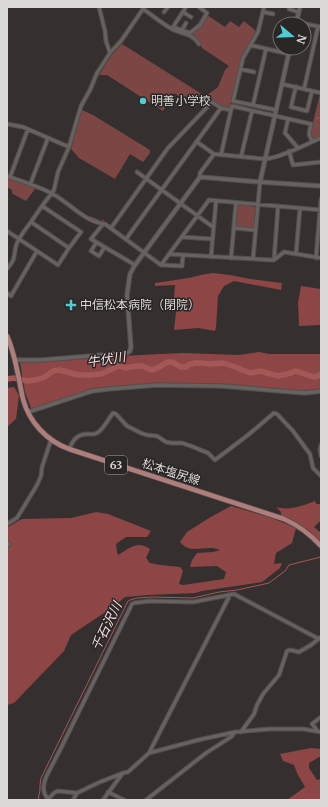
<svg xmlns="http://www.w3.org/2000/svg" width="328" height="807" viewBox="0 0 328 807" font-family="Merriweather,'Noto Sans JP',serif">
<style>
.green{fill:#7c4645}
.forest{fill:#8e4545}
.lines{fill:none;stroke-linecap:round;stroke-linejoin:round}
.stream{stroke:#a35857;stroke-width:1}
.river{stroke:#a35857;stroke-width:5.5}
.minor-casing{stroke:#524e4d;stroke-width:5}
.tertiary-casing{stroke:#524e4d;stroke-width:5.5}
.primary-casing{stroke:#524e4d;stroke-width:6}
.minor{stroke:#676160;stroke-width:3}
.tertiary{stroke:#676160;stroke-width:3.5}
.primary{stroke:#af7e7c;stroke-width:4.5}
.poi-dot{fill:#51ccd4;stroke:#2b2626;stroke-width:1.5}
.labels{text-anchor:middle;stroke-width:3;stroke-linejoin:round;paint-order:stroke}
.shield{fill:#2b2626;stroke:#a6a3a3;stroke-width:1}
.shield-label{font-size:11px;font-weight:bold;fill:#dbd8d8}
.poi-label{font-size:12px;fill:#dbd8d8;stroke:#2b2626;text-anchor:start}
.street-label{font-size:12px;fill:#dbd8d8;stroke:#2b2626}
.water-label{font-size:13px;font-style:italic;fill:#f3dcdb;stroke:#2b2626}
</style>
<rect width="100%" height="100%" fill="#35302f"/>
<!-- green -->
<path class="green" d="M207 15 225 27 230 21 239 27 244 21 256 31 241 59 230 107 229 108 220 106 206 96 218 87 225 70 229 66 202 48 196 39 191 34Z
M122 44 205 96 193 105 174 93 163 111 107 75H99L111 56Z
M320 94 321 137 314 140 312 139 310 134Z
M82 110 93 115 150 150V153L143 162 130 154 115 179 79 158 71 149Z
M7 178 35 188V189L26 201 13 194 12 193V190L7 187Z
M239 204 256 207 254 228 253 229 237 227 236 226 237 206Z"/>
<!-- forest -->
<path class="forest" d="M213 273 230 275 250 279 282 283 281 290 234 281 224 286 218 296 216 327 215 331 198 328 174 330 177 303 174 298 175 285 155 286V283L189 278 201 275Z
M301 286 321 289V325L299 326 298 303Z
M259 352 269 354H321V389L297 391 225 384H148L95 388 32 409 31 408 25 392 20 362 21 361 41 362 57 361 102 357 160 354 184 353 239 355Z
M14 387 19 395 16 419 7 427V388Z
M315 501 316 504H321V521L319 522 314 527 321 533V544L281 517V512L276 507C289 511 302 506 315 501Z
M231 506 272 518 296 528 292 543 276 553 274 564 282 563 280 568 262 582 202 591 195 593 148 595 125 597 113 607 71 635 64 651 14 703 7 705V524L8 527 22 519 71 518 96 512 108 514 151 531 147 537H126L116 544 117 552 118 555C130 548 137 540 150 549L146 558 150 563 160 565 180 567 183 571 179 584 183 585 224 579 226 572 217 566 190 567 192 560 197 553 213 552 220 550C210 545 198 551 188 548 185 547 182 544 180 542L187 532 209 518Z
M311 748 321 749V756L309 763V768L317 780 321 779V800H287L305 787 297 773 294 765 283 761 280 754Z"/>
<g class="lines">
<!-- stream -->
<path class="stream" d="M317 119V118H321
M90 217 98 220
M99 221 102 222 103 220
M38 800 40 790V785L41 778 128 601 130 600 137 598 152 597 193 598 219 592 237 590 269 583 285 571 289 565 321 557"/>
<!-- river -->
<path class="river" d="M7 379 14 378 28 381 35 380 43 378 53 371 60 370 78 375H90L101 374 119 366 125 368 136 366H142L152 370 159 367 168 362H172L181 367H186L188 365 195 363H203L209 364 223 363 238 368 242 370 251 373 260 371 278 376 291 373 295 371C301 372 311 377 315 377 317 377 319 375 321 374"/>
<!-- minor casing -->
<g class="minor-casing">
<path id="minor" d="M99 7 105 31 106 41 110 53
M186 7 173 27 190 33 200 25 207 13 199 7
M264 7 258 32 243 58 233 101 276 110
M289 9 298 12
M164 12 168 7
M183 12 191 17
M263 12 273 14
M296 22 321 27
M182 30 186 23
M250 45 289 54
M240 69 254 72
M282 84 321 93
M297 87 295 90 291 107 307 111 312 91
M304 89 318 27
M253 105 266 49
M288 119 285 133 298 148
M7 124 23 127 69 147
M197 142 214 154
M289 151 293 165 321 162
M221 155 231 110
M241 157 252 111
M137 172 213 227
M7 176C22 181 37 186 51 193 69 202 84 222 105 224L161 265 209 200 321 210
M10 177 28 129
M200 177V173L214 154 265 159C283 157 304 145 321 138
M30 185 48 138
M42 206 54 190 58 172 69 147 81 106 90 90 97 73 110 53 121 41 143 9C152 15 163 24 172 29 183 35 191 32 199 44
M103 224 91 239 135 265
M111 228 168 148 212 102 221 108
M234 228 255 230
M7 231 37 251 11 296 7 293
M182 237 212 239
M126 239 221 108 231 110 232 106 311 124 309 134 312 141
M96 243 91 251 99 256 104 248
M37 251 58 265 69 248 31 222 42 206 81 232 69 248
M169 254 271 260H274L284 252 321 258
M296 254 300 208
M211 257 216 201
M231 258 236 203
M316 258 321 199
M253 259 260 182
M274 260 278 207
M162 265 182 266 183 255
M7 269C16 258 13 259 16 246 18 238 25 230 31 222
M321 445 320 450 321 456
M69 449C73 440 77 434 88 434 91 434 94 435 97 433 103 430 109 418 113 413L116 414 127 426 141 433 147 435 157 436 166 442 171 443H182L191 446 208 453 215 460 248 435 274 413 277 414 293 431 307 450 310 454 313 468 321 476
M7 524 17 518 37 485 41 476 42 467 51 440
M7 542 9 544 7 546
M317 730 312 724 321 717
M241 732 254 714 257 705 263 694 279 675 287 651 290 650 299 652 311 645 321 637
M149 753 230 595
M108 792 124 800
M48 799C42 792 43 786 46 777L61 748 132 604 134 603 149 601 193 602 234 594 319 639
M47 800 54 793 58 791 77 793
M73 800 77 793 100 782 123 773 128 772 149 753 198 740 235 732 270 729H303L321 732
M103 800 122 774
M146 800 206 753 231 737 235 732"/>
</g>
<!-- tertiary casing -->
<g class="tertiary-casing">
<path id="tertiary" d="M296 24 300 7
M260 182 290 48
M16 360H42L127 353 130 351 131 347 127 295 130 274 135 265 200 177 260 182 321 186
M28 412 92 391 108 389 157 385 222 386 305 393 321 391"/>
</g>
<!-- primary casing -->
<g class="primary-casing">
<path id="primary" d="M7 336C16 356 18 377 23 399 29 422 47 441 69 449L284 519C300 526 310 534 321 546"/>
</g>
<!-- minor -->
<use href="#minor" class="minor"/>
<!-- tertiary -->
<use href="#tertiary" class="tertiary"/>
<!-- primary -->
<use href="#primary" class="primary"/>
</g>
<!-- markers -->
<g class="poi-dot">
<circle cx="143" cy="101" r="4"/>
<path d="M69 299h4v4h4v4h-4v4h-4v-4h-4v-4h4z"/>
</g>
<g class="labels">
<!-- shield labels -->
<rect class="shield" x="105" y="456" width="22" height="18" rx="3"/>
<g class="shield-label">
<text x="116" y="469">63</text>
</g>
<!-- poi labels -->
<g class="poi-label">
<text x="151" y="105">明善小学校</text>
<text x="80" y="309">中信松本病院（閉院）</text>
</g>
<!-- street labels -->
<g class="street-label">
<text transform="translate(171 472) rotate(18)" y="4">松本塩尻線</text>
</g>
<!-- water labels -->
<g class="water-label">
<text transform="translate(106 359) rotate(-9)" y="5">牛伏川</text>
<text transform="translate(106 626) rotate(-64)" y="5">千石沢川</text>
</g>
</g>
<!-- border -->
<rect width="328" height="807" fill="none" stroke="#dbd8d8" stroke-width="16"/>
<!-- north arrow -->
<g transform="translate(292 36) rotate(109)"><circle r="19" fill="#2b2626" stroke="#716d6d"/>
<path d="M0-3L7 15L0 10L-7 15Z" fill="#51ccd4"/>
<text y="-6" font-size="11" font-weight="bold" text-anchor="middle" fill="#dbd8d8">N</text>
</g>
</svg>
